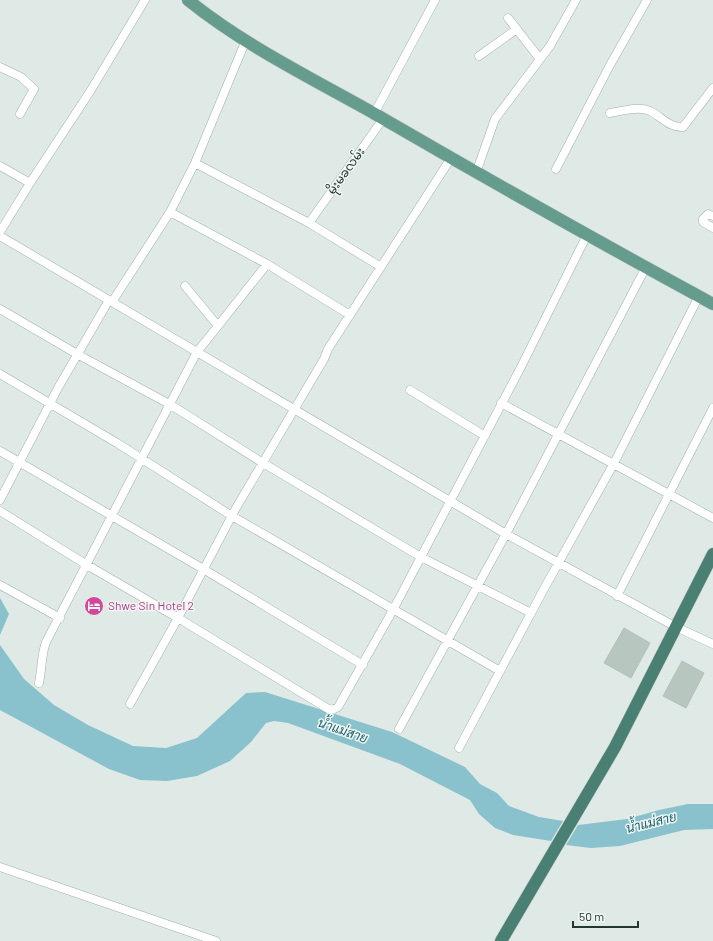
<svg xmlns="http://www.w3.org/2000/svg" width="713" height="941" viewBox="0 0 713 941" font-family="Barlow,'Noto Sans Myanmar',Sarabun,sans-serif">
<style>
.water{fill:#89c2cc}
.building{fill:#b7c7c0;stroke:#b2c2bb}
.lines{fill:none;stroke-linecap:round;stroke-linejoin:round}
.minor-casing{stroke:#a2b0ac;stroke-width:9}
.primary-casing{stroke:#bcc3c2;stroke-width:13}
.trunk-casing{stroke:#bcc3c2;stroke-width:13}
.minor{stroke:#fff;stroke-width:8}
.primary{stroke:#669c8e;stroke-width:12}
.trunk{stroke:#4a7f73;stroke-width:12}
.labels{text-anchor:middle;stroke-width:3;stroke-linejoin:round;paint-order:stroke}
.street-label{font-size:12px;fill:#213832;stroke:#eff6f3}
.hotel-label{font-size:12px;fill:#b23c85;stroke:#eff6f3;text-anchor:start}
.water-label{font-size:13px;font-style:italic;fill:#1f6370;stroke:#eff6f3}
</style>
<rect width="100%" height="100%" fill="#dfe9e5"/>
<!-- water -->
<path class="water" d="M0 598 9 614 0 635Z
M0 645 24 679 54 705 88 725 133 746 166 748 197 738 246 693 265 692 392 732 465 767 480 784 497 793 509 806 539 817 563 821 551 841 513 835 495 828 479 814 470 800 400 764 288 723 274 721 266 723 251 742 230 761 197 776 167 781 140 780 109 769 0 710Z
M688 804H713V829L684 830 620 846 591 848 566 845 578 825 627 819 659 810Z"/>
<!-- building -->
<path class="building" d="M624 628 650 643 631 678 604 663Z
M682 661 704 673 686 708 663 696Z"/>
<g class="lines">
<!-- minor casing -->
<g class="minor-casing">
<path id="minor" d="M508 18 540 59
M479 56 517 29
M0 67 21 77 34 89 20 114
M610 113C622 111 638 106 650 111 661 116 669 128 683 127L713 88
M374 114 435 0
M451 158 328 349 324 359 236 508 178 618 330 710 334 709 338 707 393 610 521 367 587 235
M195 163 309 223 381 267
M0 166 30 183 91 90 145 0
M556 169 610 65 647 0
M476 173 495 119 550 46 576 0
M170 212 267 264 350 315
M713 216 708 214 703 219V222L713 228
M309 223 383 119
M0 232 30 183
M0 236 506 534 676 627 713 644
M112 302 170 212 195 163 246 40
M0 309 77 354 171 405 263 463 421 557 531 613
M218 326 267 264
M0 374 117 443 232 516 500 671
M410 390 485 436
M501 403 713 518
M0 451 205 570 363 665
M0 500 58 388 109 300
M0 511 87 565 178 618 130 704
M0 585 60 618
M617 596 713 408
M39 683C42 669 41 656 46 642L197 352 218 326 185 286
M399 729 506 534 646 267
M459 748 545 587 613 465 699 296
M0 867 216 941"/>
</g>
<!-- primary casing -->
<g class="primary-casing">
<path id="primary" d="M188 0C245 46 313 79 375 114 487 179 599 242 713 304"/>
</g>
<!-- trunk casing -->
<g class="trunk-casing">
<path id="trunk" d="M501 941 615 747 713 554"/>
</g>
<!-- minor -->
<use href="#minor" class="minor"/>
<!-- primary -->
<use href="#primary" class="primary"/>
<!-- trunk -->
<use href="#trunk" class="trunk"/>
</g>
<!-- icons -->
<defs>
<g id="hotel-disc" transform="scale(1)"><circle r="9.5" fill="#d1479c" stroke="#eff6f3"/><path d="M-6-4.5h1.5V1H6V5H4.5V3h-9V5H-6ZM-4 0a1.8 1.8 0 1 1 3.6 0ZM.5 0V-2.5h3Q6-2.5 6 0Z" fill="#fff"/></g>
</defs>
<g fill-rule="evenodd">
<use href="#hotel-disc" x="94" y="606"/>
</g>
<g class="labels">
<!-- street labels -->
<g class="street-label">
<text transform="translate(346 171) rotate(-54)" y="4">မိုးမခလမ်း</text>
</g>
<!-- hotel labels -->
<g class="hotel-label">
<text x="108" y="610">Shwe Sin Hotel 2</text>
</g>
<!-- water labels -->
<g class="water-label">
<text transform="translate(343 730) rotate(19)" y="5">น้ำแม่สาย</text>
<text transform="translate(651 822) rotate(-14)" y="5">น้ำแม่สาย</text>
</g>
</g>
<!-- scale -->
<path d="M573 921v6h65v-6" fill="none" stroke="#213832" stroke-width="2"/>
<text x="579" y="921" font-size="12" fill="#213832" stroke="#eff6f3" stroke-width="3" paint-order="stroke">50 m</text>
</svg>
